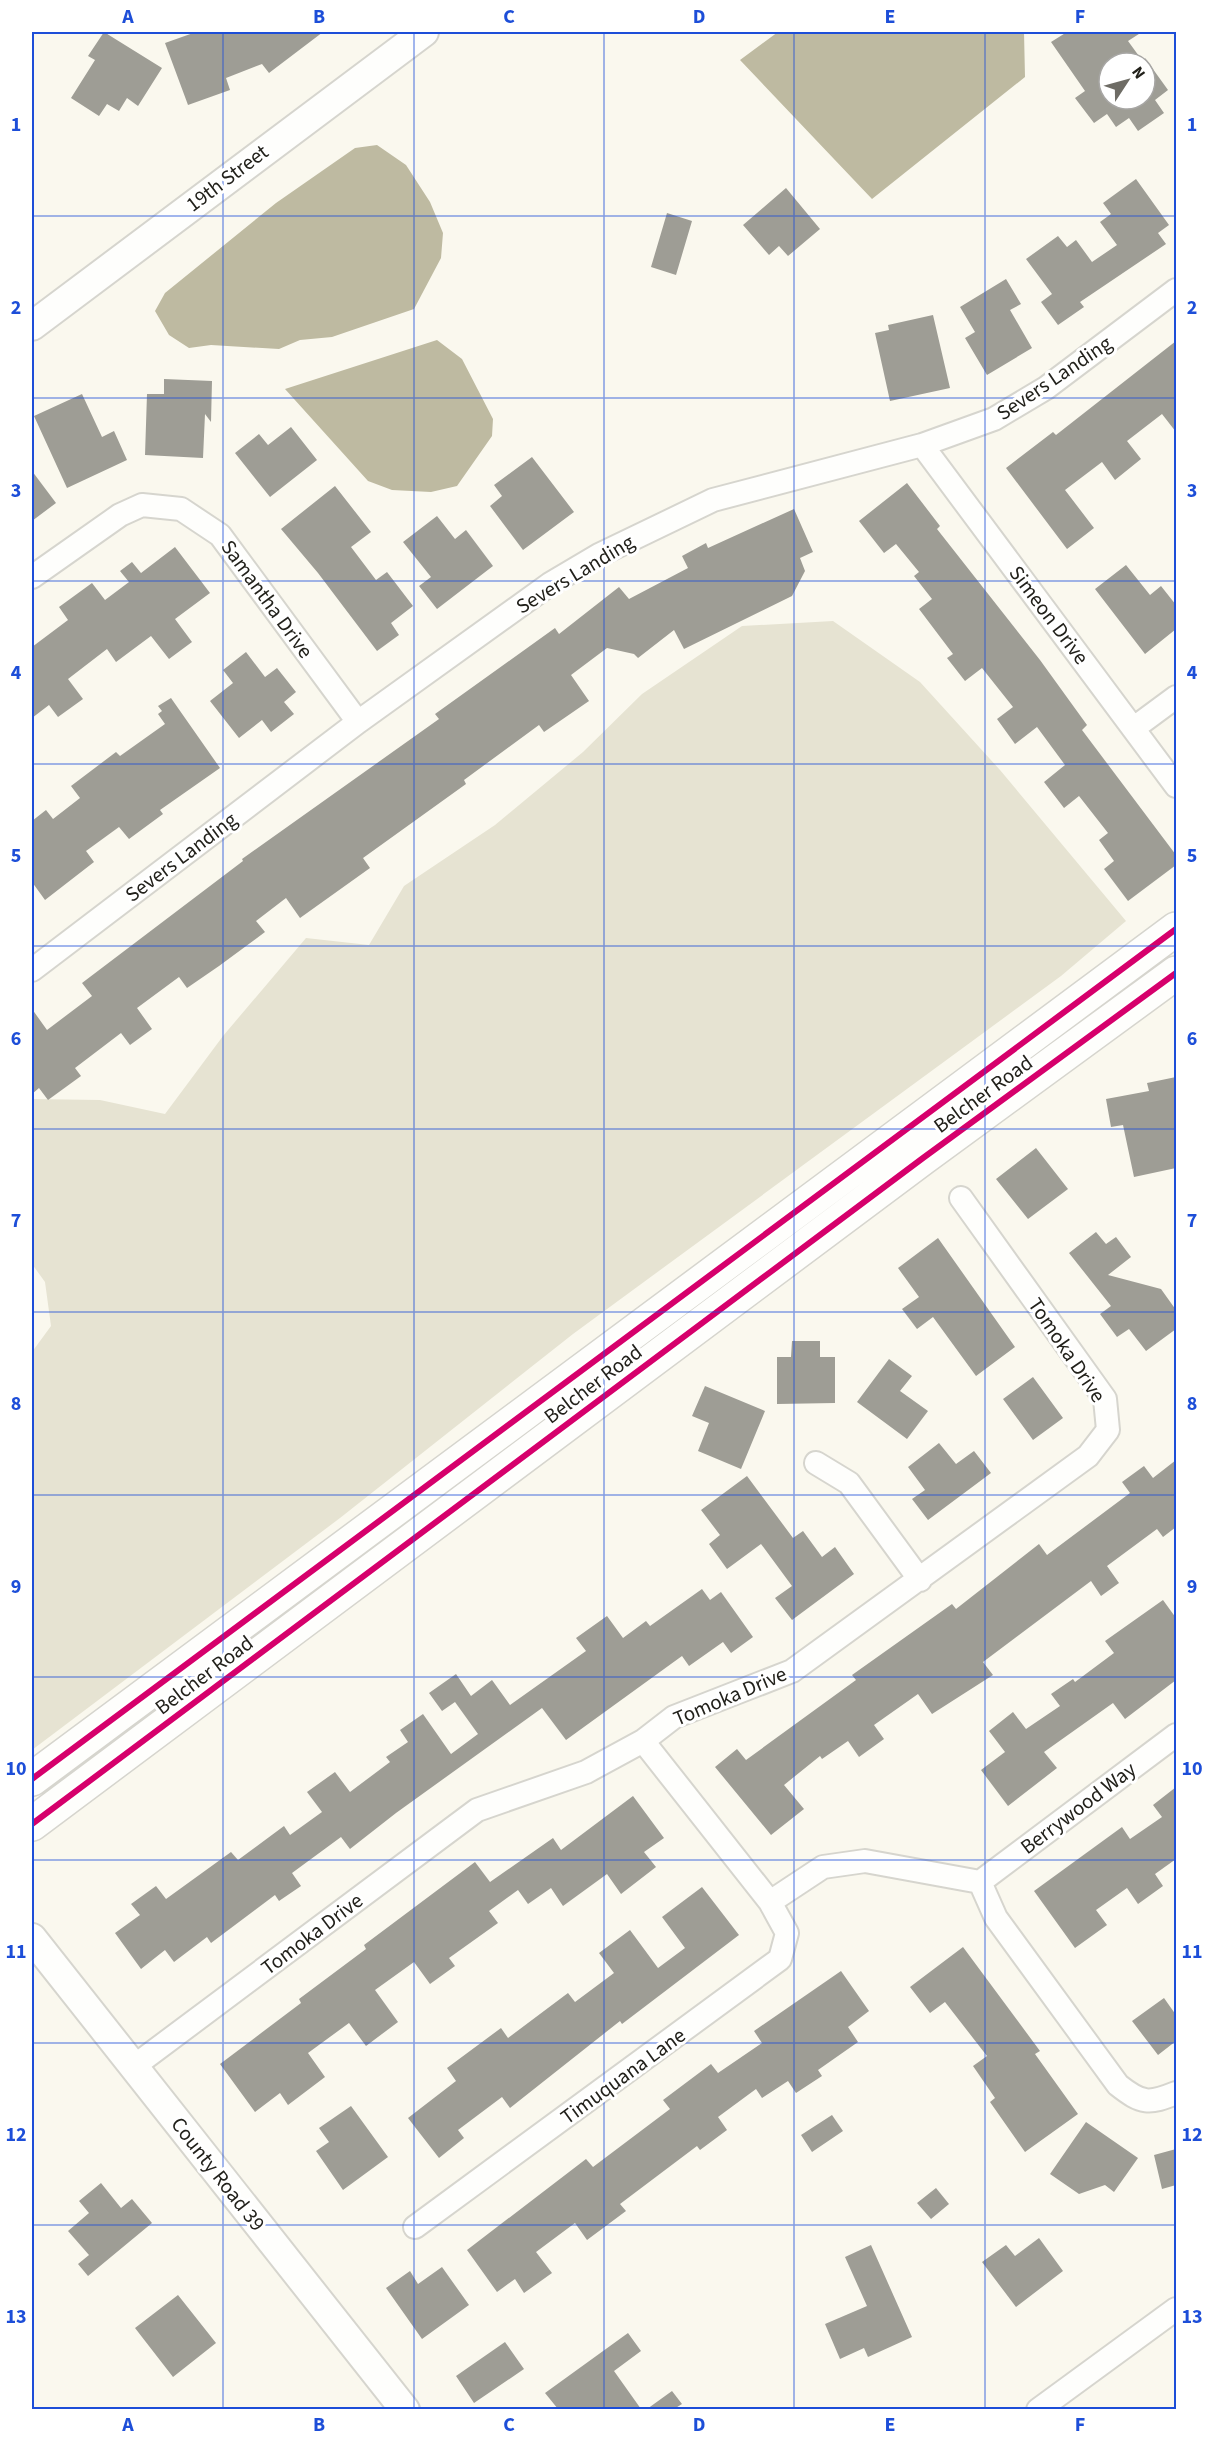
<svg xmlns="http://www.w3.org/2000/svg" width="1208" height="2441" viewBox="0 0 1208 2441" font-family="'Source Sans 3',sans-serif">
<style>
.green{fill:#e6e3d2}
.water{fill:#bebaa1}
.building{fill:#9e9d95}
.lines{fill:none;stroke-linecap:round;stroke-linejoin:round}
.minor-casing{stroke:#d6d5ce;stroke-width:26}
.tertiary-casing{stroke:#d6d5ce;stroke-width:32}
.secondary-casing{stroke:#d6d5ce;stroke-width:36}
.minor{stroke:#fefefc;stroke-width:22}
.tertiary{stroke:#fefefc;stroke-width:28}
.secondary{stroke:#fefefc;stroke-width:33}
.cycleway-casing{stroke:#fff;stroke-width:10}
.cycleway{stroke:#d6006c;stroke-width:6}
.grid{fill:none;stroke:#1d4ed8;stroke-width:1.5;stroke-opacity:0.55}
.labels{text-anchor:middle;stroke-width:6;stroke-linejoin:round;paint-order:stroke}
.street-label{font-size:21px;fill:#22211b;stroke:#fff}
.neatline{fill:none;stroke:#1d4ed8;stroke-width:2}
.grid-label{font-size:20px;text-anchor:middle;font-weight:bold;fill:#1d4ed8}
</style>
<rect width="100%" height="100%" fill="#faf8ee"/>
<!-- green -->
<path class="green" d="M833 621 920 682 1000 770 1126 921 1061 976 573 1334 340 1518 32 1750V1352L51 1326 45 1282 32 1264V1099L100 1100 165 1114 223 1036 306 938 369 945 404 886 495 825 583 752 642 694 742 626Z"/>
<!-- water -->
<path class="water" d="M778 32H1024L1025 77 872 199 740 60Z
M377 145 406 165 430 202 443 233 441 258 414 309 332 337 300 340 279 349 211 345 189 348 169 335 155 311 165 293 276 203 355 148Z
M437 340 462 359 493 419 492 436 457 486 431 492 392 490 368 481 285 389Z"/>
<!-- building -->
<path class="building" d="M104 32 162 68 138 106 127 98 119 111 107 104 99 116 71 98 95 60 88 56Z
M196 32H323L269 73 262 64 226 78 230 90 188 105 165 43Z
M1067 32H1142L1128 41 1144 63H1109V99H1145V58L1168 90 1155 100 1164 113 1138 131 1129 118 1116 127 1107 114 1094 123 1075 98 1085 91 1051 42Z
M1136 179 1169 225 1158 233 1166 244 1080 302 1084 307 1058 325 1041 302 1052 294 1026 259 1058 236 1067 247 1076 240 1092 262 1117 245 1100 222 1111 214 1103 203Z
M786 188 820 229 788 256 779 246 769 255 743 225Z
M667 213 692 221 676 275 651 267Z
M1006 279 1021 304 1010 310 1032 348 987 375 965 338 975 332 960 307Z
M933 315 950 388 890 401 875 333 889 330 888 325Z
M1176 341V432L1162 414 1127 441 1141 459 1115 480 1102 462 1065 490 1094 528 1067 549 1006 468 1053 432 1056 435Z
M164 379 212 381 211 422 205 414 203 458 145 455 147 394H164Z
M82 394 102 437 114 431 127 460 67 488 34 416Z
M291 427 317 460 270 497 235 453 259 434 268 445Z
M532 457 574 512 523 550 490 506 502 496 494 485Z
M32 471 56 503 32 521Z
M907 483 940 526 937 529 1040 660 1087 725 1082 730 1176 855V865L1128 901 1104 869 1114 861 1099 840 1108 833 1079 796 1064 808 1044 782 1065 765 1037 727 1015 744 997 719 1013 707 982 668 965 681 947 658 953 654 919 609 932 599 914 576 919 572 896 544 884 553 859 521Z
M335 486 371 532 351 547 376 580 387 572 413 606 391 623 399 635 377 651 318 573 281 529Z
M794 509 813 552 800 558 805 571 792 596 684 649 674 630 638 658 634 654 607 648 571 675 589 701 544 732 539 725 464 780 466 784 363 858 370 868 300 918 286 898 256 921 265 932 219 966 187 988 179 977 137 1008 152 1029 130 1045 121 1033 75 1068 81 1076 48 1100 39 1088 32 1094V1009L47 1030 92 996 82 983 243 861 242 859 439 719 435 714 555 628 559 634 619 587 629 599 688 568 682 556 706 543 708 548Z
M437 516 455 539 466 530 493 566 437 609 419 586 431 577 403 542Z
M175 547 210 593 175 619 192 642 169 659 151 636 116 662 107 649 68 679 83 699 58 717 49 705 32 718V647L68 620 59 607 92 583 105 600 129 582 120 571 132 562 141 573Z
M1126 565 1150 595 1161 586 1176 605V629L1145 654 1095 589Z
M246 652 265 677 277 668 296 692 284 702 294 714 271 732 262 720 239 738 210 701 233 683 223 670Z
M171 698 220 768 160 810 163 814 129 839 119 827 86 851 94 862 45 900 32 882V821L46 810 53 819 80 798 71 786 116 752 120 756 165 724 158 714 162 711 158 706Z
M1176 1077V1168L1134 1177 1123 1125 1111 1127 1106 1099 1149 1091 1147 1083Z
M1036 1148 1068 1189 1028 1219 996 1179Z
M1096 1232 1106 1244 1116 1237 1131 1257 1108 1275 1161 1289 1176 1310V1329L1146 1351 1129 1329 1117 1337 1100 1314 1111 1306 1069 1253Z
M938 1238 1015 1347 976 1376 933 1317 917 1329 902 1309 919 1297 898 1268Z
M792 1341H820V1357H835V1403L777 1404V1357H791Z
M889 1359 912 1376 900 1391 928 1411 907 1439 857 1402Z
M1033 1377 1063 1418 1033 1440 1003 1399Z
M705 1386 765 1411 741 1469 698 1451 709 1423 692 1416Z
M939 1443 956 1464 974 1451 991 1473 928 1520 912 1499 925 1490 908 1467Z
M1176 1460V1527L1163 1537 1157 1529 1107 1566 1119 1583 1101 1596 1091 1581 983 1662 993 1675 932 1714 918 1694 874 1725 884 1739 859 1757 848 1741 822 1759 820 1756 784 1785 804 1809 771 1835 715 1767 737 1749 746 1760 856 1680 852 1675 952 1604 956 1609 1039 1544 1047 1555 1130 1493 1122 1482 1144 1466 1153 1478Z
M747 1476 793 1538 803 1531 822 1557 835 1547 854 1574 792 1620 775 1598 792 1586 761 1544 727 1569 709 1544 720 1535 701 1510Z
M702 1589 710 1600 721 1592 753 1637 731 1653 723 1642 689 1666 682 1656 566 1740 542 1708 396 1813 350 1849 341 1837 292 1873 301 1886 279 1901 275 1895 211 1943 207 1937 174 1962 165 1950 141 1969 115 1933 140 1915 131 1904 156 1886 166 1899 231 1852 238 1860 284 1826 290 1835 322 1812 307 1792 335 1772 350 1792 390 1762 386 1757 408 1742 400 1730 423 1714 451 1754 478 1734 455 1702 442 1711 429 1693 456 1674 471 1696 492 1680 510 1705 586 1651 576 1638 607 1616 623 1638 646 1621 650 1626Z
M1163 1600 1176 1618V1680L1125 1719 1113 1703 1044 1752 1057 1768 1008 1806 981 1770 1005 1752 989 1731 1013 1712 1026 1729 1060 1706 1051 1694 1073 1679 1075 1682 1114 1653 1105 1641Z
M1176 1787V1859L1155 1874 1163 1886 1138 1904 1127 1888 1096 1910 1107 1925 1075 1948 1034 1891 1122 1827 1130 1839 1162 1817 1153 1805Z
M633 1796 664 1838 644 1852 656 1867 621 1894 607 1874 563 1906 551 1888 528 1904 518 1890 489 1911 498 1923 449 1958 455 1966 430 1984 414 1962 375 1990 398 2022 366 2046 349 2023 308 2053 325 2077 288 2105 280 2093 255 2112 220 2064 301 2003 299 1999 366 1949 364 1945 475 1862 490 1882 553 1838 561 1850Z
M702 1887 739 1935 622 2024 620 2021 510 2108 502 2097 458 2130 464 2138 439 2158 408 2118 456 2081 447 2068 501 2028 508 2038 568 1993 575 2002 614 1973 599 1953 630 1930 658 1968 685 1948 662 1917Z
M963 1947 1040 2051 1035 2054 1078 2114 1025 2152 990 2102 995 2098 973 2066 987 2056 945 2002 930 2013 910 1987Z
M841 1971 869 2011 848 2027 858 2042 818 2070 822 2076 796 2093 788 2081 762 2098 756 2089 718 2117 727 2130 700 2150 697 2146 620 2204 626 2211 587 2240 575 2223 536 2252 552 2273 524 2293 515 2279 497 2292 467 2250 586 2159 593 2167 670 2109 663 2100 711 2064 718 2073 762 2043 754 2031Z
M1164 1998 1176 2015V2041L1158 2055 1132 2021Z
M351 2106 388 2157 343 2190 316 2151 329 2142 319 2128Z
M832 2115 843 2131 812 2152 801 2135Z
M1086 2122 1138 2158 1114 2192 1105 2185 1079 2194 1050 2174Z
M1176 2149V2185L1162 2189 1154 2155Z
M101 2183 121 2208 132 2199 152 2223 88 2276 78 2264 89 2255 68 2231 89 2213 79 2201Z
M936 2188 949 2204 931 2219 917 2203Z
M1039 2238 1063 2271 1016 2307 982 2262 1006 2245 1015 2256Z
M871 2245 912 2337 868 2357 864 2348 840 2359 825 2324 867 2306 845 2257Z
M442 2267 469 2305 422 2339 386 2288 410 2271 418 2284Z
M178 2295 216 2343 173 2377 135 2328Z
M628 2333 641 2351 614 2371 641 2409H558L545 2393Z
M505 2342 524 2369 474 2403 456 2376Z
M672 2391 682 2404 674 2409H647Z"/>
<g class="lines">
<!-- minor casing -->
<g class="minor-casing">
<path id="minor" d="M922 445 1176 786
M32 577 120 515 142 505 181 509 220 535 358 722
M1134 728 1176 697
M32 970 358 722 550 584 599 555 713 500 922 445 994 419 1046 388 1176 290
M816 1463 849 1483 920 1580
M980 1882 1176 1735
M770 1902 823 1867 865 1861 980 1882 996 1918 1118 2085C1142 2104 1149 2104 1176 2093
M133 2067 477 1810 586 1772 643 1741 674 1717 792 1671 1088 1456 1108 1430 1105 1399 961 1198
M415 2227 780 1959 787 1933 770 1902 643 1741
M1038 2410 1176 2309"/>
</g>
<!-- tertiary casing -->
<g class="tertiary-casing">
<path id="tertiary" d="M32 326 424 32
M32 1938 405 2410"/>
</g>
<!-- secondary casing -->
<g class="secondary-casing">
<path id="secondary" d="M32 1779 1176 929
M32 1824 923 1158 1176 973"/>
</g>
<!-- minor -->
<use href="#minor" class="minor"/>
<!-- tertiary -->
<use href="#tertiary" class="tertiary"/>
<!-- secondary -->
<use href="#secondary" class="secondary"/>
<!-- cycleway casing -->
<g class="cycleway-casing">
<path id="cycleway" d="M32 1779 1176 929
M32 1824 923 1158 1176 973"/>
</g>
<!-- cycleway -->
<use href="#cycleway" class="cycleway"/>
</g>
<!-- grid -->
<path class="grid" d="M223 32V2410M414 32V2410M604 32V2410M794 32V2410M985 32V2410M32 216H1176M32 398H1176M32 581H1176M32 764H1176M32 946H1176M32 1129H1176M32 1312H1176M32 1495H1176M32 1677H1176M32 1860H1176M32 2043H1176M32 2225H1176"/>
<g class="labels">
<!-- street labels -->
<g class="street-label">
<text transform="translate(227 178) rotate(-37)" y="7">19th Street</text>
<text transform="translate(1054 378) rotate(-34)" y="7">Severs Landing</text>
<text transform="translate(575 574) rotate(-31)" y="7">Severs Landing</text>
<text transform="translate(267 599) rotate(54)" y="7">Samantha Drive</text>
<text transform="translate(1049 615) rotate(53)" y="7">Simeon Drive</text>
<text transform="translate(181 857) rotate(-37)" y="7">Severs Landing</text>
<text transform="translate(983 1094) rotate(-36)" y="7">Belcher Road</text>
<text transform="translate(1067 1350) rotate(56)" y="7">Tomoka Drive</text>
<text transform="translate(593 1384) rotate(-37)" y="7">Belcher Road</text>
<text transform="translate(204 1675) rotate(-37)" y="7">Belcher Road</text>
<text transform="translate(730 1696) rotate(-23)" y="7">Tomoka Drive</text>
<text transform="translate(1078 1808) rotate(-37)" y="7">Berrywood Way</text>
<text transform="translate(312 1934) rotate(-37)" y="7">Tomoka Drive</text>
<text transform="translate(623 2076) rotate(-36)" y="7">Timuquana Lane</text>
<text transform="translate(218 2174) rotate(52)" y="7">County Road 39</text>
</g>
</g>
<!-- border -->
<rect width="1208" height="2441" fill="none" stroke="#ffffff" stroke-width="66"/>
<!-- north arrow -->
<g transform="translate(1127 81) rotate(54)"><circle r="28" fill="#ffffff" stroke="#a7a6a4" stroke-width="1.5"/>
<path d="M0-4.5L10 22L0 15L-10 22Z" fill="#6e6c65"/>
<text y="-9" font-size="16" font-weight="bold" text-anchor="middle" fill="#22211b">N</text>
</g>
<rect x="33" y="33" width="1142" height="2375" class="neatline"/>
<g class="grid-label">
<text x="128" y="23">A</text>
<text x="319" y="23">B</text>
<text x="509" y="23">C</text>
<text x="699" y="23">D</text>
<text x="890" y="23">E</text>
<text x="1080" y="23">F</text>
<text x="16" y="131">1</text>
<text x="1192" y="131">1</text>
<text x="16" y="314">2</text>
<text x="1192" y="314">2</text>
<text x="16" y="497">3</text>
<text x="1192" y="497">3</text>
<text x="16" y="679">4</text>
<text x="1192" y="679">4</text>
<text x="16" y="862">5</text>
<text x="1192" y="862">5</text>
<text x="16" y="1045">6</text>
<text x="1192" y="1045">6</text>
<text x="16" y="1227">7</text>
<text x="1192" y="1227">7</text>
<text x="16" y="1410">8</text>
<text x="1192" y="1410">8</text>
<text x="16" y="1593">9</text>
<text x="1192" y="1593">9</text>
<text x="16" y="1775">10</text>
<text x="1192" y="1775">10</text>
<text x="16" y="1958">11</text>
<text x="1192" y="1958">11</text>
<text x="16" y="2141">12</text>
<text x="1192" y="2141">12</text>
<text x="16" y="2323">13</text>
<text x="1192" y="2323">13</text>
<text x="128" y="2431">A</text>
<text x="319" y="2431">B</text>
<text x="509" y="2431">C</text>
<text x="699" y="2431">D</text>
<text x="890" y="2431">E</text>
<text x="1080" y="2431">F</text>
</g>
</svg>
